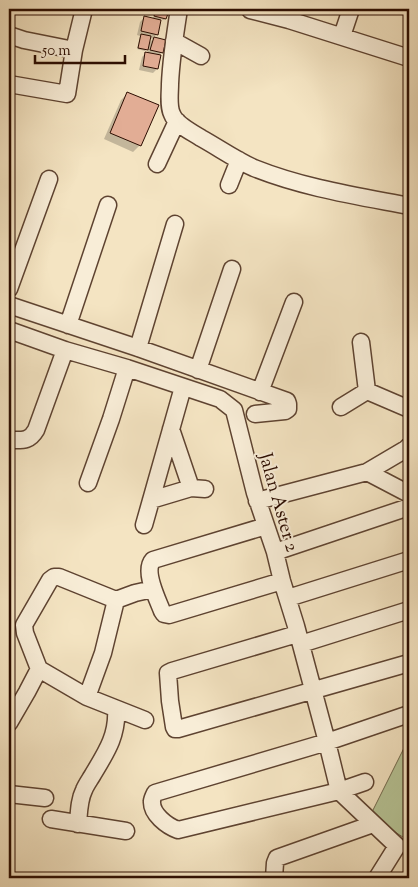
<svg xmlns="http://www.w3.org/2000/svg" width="418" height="887" viewBox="0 0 418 887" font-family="'Sorts Mill Goudy',serif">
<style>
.green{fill:#b7c597;stroke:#72694c}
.shadow{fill:#0003;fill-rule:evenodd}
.building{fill:#e2ad95;stroke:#2c0d01}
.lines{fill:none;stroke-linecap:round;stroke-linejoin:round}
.minor-casing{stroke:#5e4331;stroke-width:19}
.minor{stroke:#f8edd7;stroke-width:16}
.labels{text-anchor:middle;stroke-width:4;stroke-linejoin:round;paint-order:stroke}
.street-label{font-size:19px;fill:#2c0d01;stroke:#f8edd7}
</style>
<rect width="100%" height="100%" fill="#f4e4c2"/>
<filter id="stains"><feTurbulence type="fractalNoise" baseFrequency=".004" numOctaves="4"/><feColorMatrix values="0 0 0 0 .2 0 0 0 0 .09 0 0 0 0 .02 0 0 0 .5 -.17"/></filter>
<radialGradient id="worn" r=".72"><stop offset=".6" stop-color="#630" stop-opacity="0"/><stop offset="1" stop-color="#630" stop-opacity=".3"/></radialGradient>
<!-- green -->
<path class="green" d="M409 738V841L370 816Z"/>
<!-- shadow -->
<path class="shadow" d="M157 9 167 11 165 19 164 20 160 19 157 34 153 38 164 41 161 53 160 54 157 69 153 73 139 70 142 57 146 53H147L149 47 145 51 137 49 140 36 137 35 140 22 144 18 152 19ZM149 38 153 39 147 45Z
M128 93 140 145 133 152 104 139 121 100Z"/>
<!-- building -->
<path class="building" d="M156 9H163L169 11 166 19 154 16Z
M144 16 161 20 158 35 141 31Z
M141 34 151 36 148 50 138 48Z
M154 37 166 40 163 53 150 50Z
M145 52 161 55 158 69 143 66Z
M127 92 159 105 141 146 110 133Z"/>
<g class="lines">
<!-- minor casing -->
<g class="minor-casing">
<path id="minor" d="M179 9C175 34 171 59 170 84 170 93 168 106 172 114 176 125 192 132 201 138 219 148 236 160 254 168 304 188 357 196 409 206
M250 10 289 20 409 58
M9 35 24 40 74 50
M342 36 351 9
M174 41 201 56
M9 84 67 94 74 50 84 9
M157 164 177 121
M229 185 239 160
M9 289 49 179
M9 305 138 348 287 401 288 404V409L285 411 255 414
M68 325 108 205
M9 330 65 350 127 368 220 399 234 410 255 493 275 552 282 581 296 626 327 742 339 791 397 846 377 878
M361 342 367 391
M138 348 175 224
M198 370 232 269
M260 392 294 302
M341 407 367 391 409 409
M171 429 191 488
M9 440C22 440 29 442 36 430L65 350
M367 472 409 494
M88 483 111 419 127 368
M151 500 191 488 205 489
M257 501 367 472 406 449 409 446
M144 525 183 387
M266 526 153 560C143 571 157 598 162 611L164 614 169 615 282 581
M275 552 409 507
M288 598 409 560
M297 634 172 671 168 673 170 701 174 727 175 729H178L409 663
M301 644 409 610
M39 669 87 697 145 720
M87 697 103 653 116 600
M9 723 27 692 39 669 25 633 24 625 50 580 54 577H59L116 600 135 593 153 589
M365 782 339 791 178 830C167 826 151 814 152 801 152 799 154 795 155 793L327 742 409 714
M9 794 45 798
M51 819 126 831
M78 824C79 812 79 800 84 790 86 785 89 781 92 776 105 754 118 736 116 709
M274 878 275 863 277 858 373 824"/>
</g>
<!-- minor -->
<use href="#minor" class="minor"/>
</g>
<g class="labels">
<!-- street labels -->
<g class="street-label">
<text transform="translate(280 502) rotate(74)" y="7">Jalan Aster 2</text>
</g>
</g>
<!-- margin -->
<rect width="418" height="887" fill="none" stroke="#f4e4c2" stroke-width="30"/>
<rect x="10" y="10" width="398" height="867" fill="none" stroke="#2c0d01" stroke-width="2.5"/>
<rect x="15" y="15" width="388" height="857" fill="none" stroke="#2c0d01"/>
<!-- scale -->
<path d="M35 55v8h90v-8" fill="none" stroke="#2c0d01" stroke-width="2.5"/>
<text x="42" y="55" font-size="15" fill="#2c0d01" stroke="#f8edd7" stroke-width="4" paint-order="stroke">50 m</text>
<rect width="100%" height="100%" filter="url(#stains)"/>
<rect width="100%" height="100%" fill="url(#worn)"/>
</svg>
